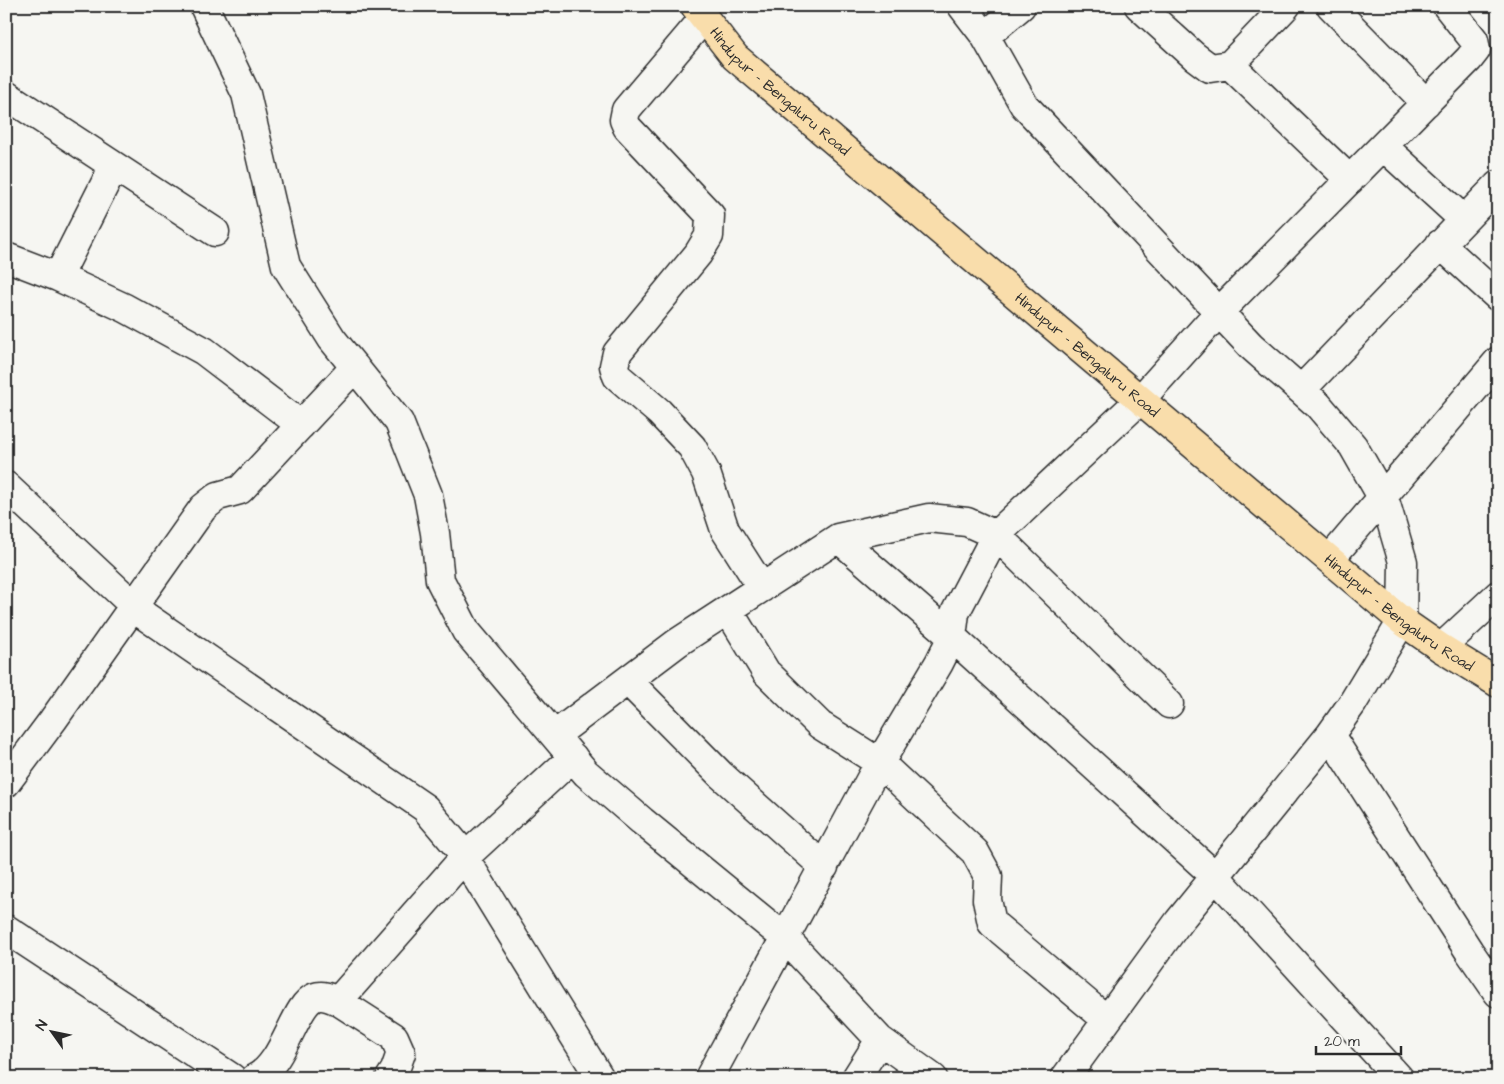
<svg xmlns="http://www.w3.org/2000/svg" width="1504" height="1084" viewBox="0 0 1504 1084" font-family="'Architects Daughter',sans-serif">
<style>
.lines{fill:none;stroke-linecap:round;stroke-linejoin:round}
.street-casing{stroke:#2b2b2b;stroke-width:31}
.primary-casing{stroke:#2b2b2b;stroke-width:31}
.street{stroke:#f6f6f2;stroke-width:28}
.primary{stroke:#f9ddab;stroke-width:28}
.labels{text-anchor:middle;stroke-width:4;stroke-linejoin:round;paint-order:stroke}
.street-label{font-size:15px;fill:#2b2b2b;stroke:#f6f6f2}
</style>
<rect width="100%" height="100%" fill="#f6f6f2"/>
<filter id="ink" filterUnits="userSpaceOnUse"><feTurbulence type="fractalNoise" baseFrequency=".02" numOctaves="2"/><feDisplacementMap in="SourceGraphic" scale="10" xChannelSelector="R" yChannelSelector="G"/><feConvolveMatrix kernelMatrix="1 2 1 2 8 2 1 2 1" color-interpolation-filters="sRGB"/></filter>
<g filter="url(#ink)">
<g class="lines">
<!-- street casing -->
<g class="street-casing">
<path id="street" d="M204 6 246 94 286 266 332 339 399 422 428 495 435 533 440 580 466 631 586 773 642 821 785 938 880 1040 933 1078
M962 6 985 36 1024 105 1251 346 1318 405 1353 446 1386 504 1403 562 1402 621 1352 704 1330 735 1179 921 1065 1078
M1139 6 1194 56 1210 68 1230 65 1286 6
M1331 6 1426 103
M704 18 626 110 624 120 627 127 710 215 709 236 698 254 617 353 614 366 617 376 659 412 692 447 706 473 725 530 762 588
M985 36 1021 6
M1230 65 1350 180
M6 95 215 232
M1383 146 1464 220
M1440 244 1498 297
M6 257 58 277 125 308 204 351 301 425
M58 277 114 166
M1301 390 1498 185
M6 486 145 616 425 808 458 847 600 1078
M838 538 952 637 1215 876 1399 1078
M1330 559 1498 361
M728 610 766 672 820 725 880 763 975 852 988 876 987 900 992 923 1107 1020
M1441 648 1498 595
M628 681 721 775 824 867
M555 735 677 643 838 538 929 518 967 522 996 535 1169 704
M1330 735 1469 951 1498 993
M6 783 53 720 203 508 218 496 240 490 355 367
M6 929 232 1078
M255 1078C285 1064 294 1005 315 997 323 994 331 998 338 1001
M390 1078 395 1070 401 1053 394 1037 338 1001 464 858 573 757
M709 1078 876 769 939 663 952 637 955 613 996 535 1141 399 1219 312 1469 59 1476 50 1474 40 1447 6
M856 1078 880 1040"/>
</g>
<!-- primary casing -->
<g class="primary-casing">
<g id="primary">
<path id="s1" d="M695 6 735 57 1402 621 1441 648 1498 683"/>
</g>
</g>
<!-- street -->
<use href="#street" class="street"/>
<!-- primary -->
<use href="#primary" class="primary"/>
</g>
</g>
<g class="labels">
<!-- street labels -->
<g class="street-label">
<text dy="5" stroke="none"><textPath href="#s1" startOffset="121">Hindupur - Bengaluru Road</textPath></text>
<text dy="5" stroke="none"><textPath href="#s1" startOffset="526">Hindupur - Bengaluru Road</textPath></text>
<text dy="5" stroke="none"><textPath href="#s1" startOffset="931">Hindupur - Bengaluru Road</textPath></text>
</g>
</g>
<!-- margin -->
<rect width="1504" height="1084" fill="none" stroke="#f6f6f2" stroke-width="25"/>
<rect x="12" y="12" width="1479" height="1059" fill="none" stroke="#2b2b2b" stroke-width="2" filter="url(#ink)"/>
<!-- north arrow -->
<g transform="translate(52 1032) rotate(303)" stroke="#f6f6f2" stroke-width="4" paint-order="stroke">
<path d="M0-4L9 19L0 12L-9 19Z" fill="#2b2b2b"/>
<text y="-8" font-size="14" font-weight="bold" text-anchor="middle" fill="#2b2b2b">N</text>
</g>
<!-- scale -->
<path d="M1316 1046v8h85v-8" fill="none" stroke="#2b2b2b" stroke-width="2.5"/>
<text x="1324" y="1046" font-size="15" fill="#2b2b2b" stroke="#f6f6f2" stroke-width="4" paint-order="stroke">20 m</text>
</svg>
